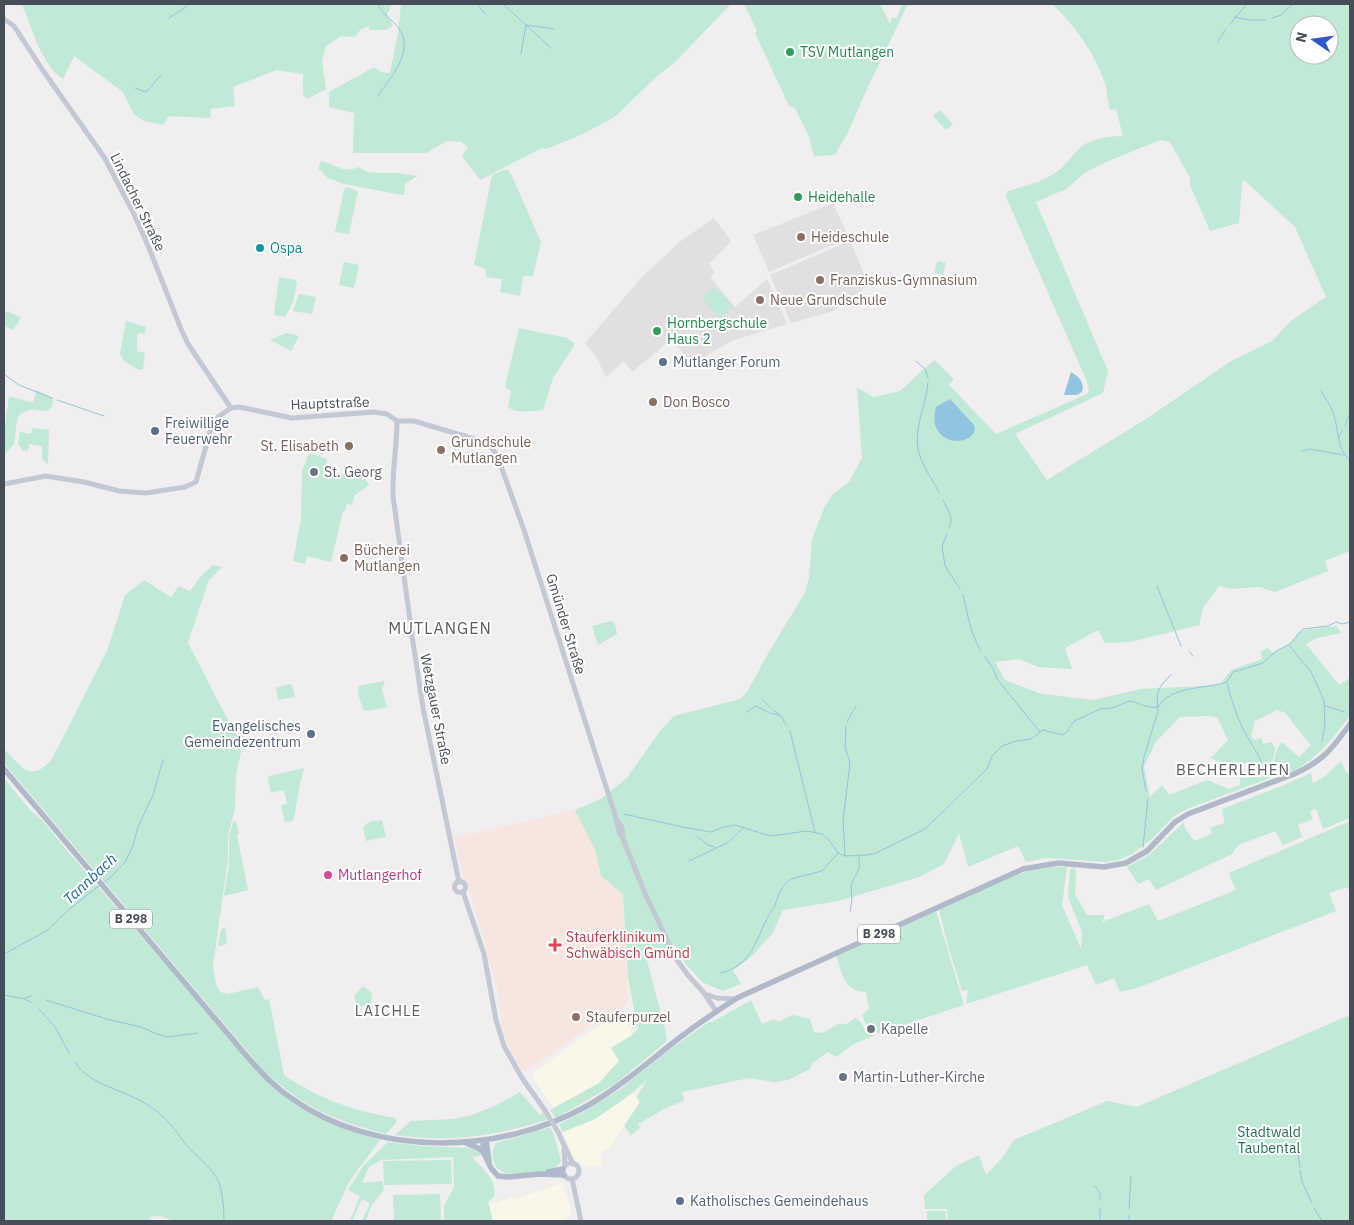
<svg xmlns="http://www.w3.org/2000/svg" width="1354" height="1225" viewBox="0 0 1354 1225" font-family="'IBM Plex Sans',sans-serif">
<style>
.commercial{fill:#f9f7e8}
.education{fill:#e1dfdf}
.medical{fill:#f7e6e0}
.green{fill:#c0e9d6;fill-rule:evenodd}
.water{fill:#92c4e1}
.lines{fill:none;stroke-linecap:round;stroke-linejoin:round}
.stream{stroke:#92c4e1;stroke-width:1}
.secondary{stroke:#c2c8d4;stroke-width:5}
.primary{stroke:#b0b9c9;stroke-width:5.5}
.secondary-bridge{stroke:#c2c8d4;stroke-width:5}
.leisure-dot{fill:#2e9e5b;stroke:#fff;stroke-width:2}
.education-dot{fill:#8d6e63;stroke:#fff;stroke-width:2}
.culture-dot{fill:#0f9aa8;stroke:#fff;stroke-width:2}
.service-dot{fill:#5c6f8a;stroke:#fff;stroke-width:2}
.worship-dot{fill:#6b7280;stroke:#fff;stroke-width:2}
.hotel-dot{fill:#d1479c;stroke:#fff;stroke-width:2}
.health-dot{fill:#e0444e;stroke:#fff;stroke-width:2}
.labels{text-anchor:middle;stroke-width:4;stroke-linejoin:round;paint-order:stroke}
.shield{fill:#fff;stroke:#7f838b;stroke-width:1}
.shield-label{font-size:12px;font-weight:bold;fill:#484e59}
.leisure-label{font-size:14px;fill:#27864d;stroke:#fff;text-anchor:start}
.street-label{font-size:14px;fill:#484e59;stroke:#fff}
.education-label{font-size:14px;fill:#785e54;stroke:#fff;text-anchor:start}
.culture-label{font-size:14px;fill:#0d838f;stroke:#fff;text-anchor:start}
.service-label{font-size:14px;fill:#4e5e75;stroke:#fff;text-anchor:start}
.worship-label{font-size:14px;fill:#5b616d;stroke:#fff;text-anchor:start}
.hotel-label{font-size:14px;fill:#b23c85;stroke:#fff;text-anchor:start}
.health-label{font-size:14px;fill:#be3a42;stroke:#fff;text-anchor:start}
.park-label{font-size:14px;fill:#217156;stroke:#fff}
.neighbourhood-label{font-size:15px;letter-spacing:1px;fill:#5b5d61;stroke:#fff}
.water-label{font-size:15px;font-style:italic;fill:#1c6a97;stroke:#fff}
.quarter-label{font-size:16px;letter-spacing:1px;fill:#5b5d61;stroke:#fff}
</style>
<rect width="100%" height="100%" fill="#f0eeee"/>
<!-- commercial -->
<path class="commercial" d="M622 1013 632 1035 611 1048 619 1061 599 1083 554 1108 531 1075 585 1035Z
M633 1093 640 1102 609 1148 600 1152 602 1165 590 1167 580 1163 573 1157 563 1132 595 1119Z
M562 1183 572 1212 569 1216 560 1221H493L489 1205 512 1197 514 1199Z"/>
<!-- education -->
<path class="education" d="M833 203 849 238 769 272 753 235Z
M714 218 731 241 709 264 715 273 710 277 735 307 767 279 787 324 734 340 691 364 672 339 632 372 624 361 606 377 595 355 585 343 643 276 682 240Z
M850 241 869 285 834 311 791 323 770 275Z"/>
<!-- medical -->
<path class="medical" d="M575 810 595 850 601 876 623 894 628 1000 625 1006 611 1015 591 1023 585 1030 527 1070 522 1071 511 1052 503 1032 497 988 470 890 467 882 463 879 454 838Z"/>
<!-- green -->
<path class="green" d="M22 4H392L387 14 393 26 385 30H369V26L360 30 355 37 341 36 326 46 322 61 326 89 307 99 303 95V74L276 70 233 87 235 106 211 109 210 118 169 116 163 125 145 121 134 115 123 92 74 56 63 79C42 66 31 26 22 4Z
M401 4H731L675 62 656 77 616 116 583 134 546 149 542 148 480 180 462 156 468 147 461 142 447 141 426 153H353L354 113 329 107V92L374 67 381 72 390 73 398 33Z
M744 4H880L890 24 892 18H897L902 4H908L867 89 848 132 835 155 814 156 808 134 795 108 789 106 755 33 757 31Z
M1052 4H1350V551L1325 561 1328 571 1275 592 1259 587 1232 589 1219 586 1203 608 1199 625 1130 642 1105 643 1098 630 1065 648 1072 669 1039 667 1019 659 995 662 1005 680 1042 694 1093 700 1141 689 1220 685 1231 670 1262 659 1261 652 1268 648 1272 653C1283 648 1293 644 1297 633 1310 628 1322 628 1336 626L1341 633 1317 638 1306 644 1339 685 1350 678C1350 689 1353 703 1350 714 1349 718 1344 723 1341 727 1329 744 1300 776 1277 774 1272 764 1274 751 1282 742L1299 757 1311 745 1295 726 1286 713 1277 710 1255 721 1251 736 1255 740 1261 738 1263 744 1272 742 1275 749 1271 768 1263 770 1248 763 1228 766 1211 758 1228 740 1217 717 1209 716 1180 717 1155 743 1144 767 1150 797 1162 785 1169 795 1207 780 1229 789 1240 785V778L1269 776 1270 778 1189 808 1174 816 1151 840 1132 854 1118 860 1106 862 1045 858 1026 862 1018 846 968 867 959 833 944 864 919 877 838 901 783 910 772 934 749 959 733 970 741 984 723 991 702 982 685 963 674 944 646 957 665 1028 667 1041 615 1084 556 1118 550 1110 599 1083 619 1061 611 1048 632 1035 638 1029 628 978 623 894 601 876 595 850 575 810 601 799 627 778 660 731 674 716 740 699 747 692 770 650 805 593 809 578 812 539 824 508 832 495 849 482 862 458 857 388 874 397 900 391 934 360 954 379 949 385 996 434 1087 394 1089 391 1088 384 1006 197 1008 191C1026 185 1038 184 1055 173 1064 167 1069 159 1077 151 1087 139 1108 136 1123 136L1116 109 1110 110C1107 101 1108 92 1105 83 1094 53 1076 26 1052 4ZM1299 25H1329V55H1299ZM1160 140 1170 142 1190 178V185L1210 231 1239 223 1242 183 1244 180 1295 227 1326 297 1292 320 1272 341 1231 361 1149 417 1047 480 1015 434 1103 393 1108 371 1036 202 1066 189 1086 172 1106 162Z
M940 110 953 124 946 130 933 116Z
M321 161C335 163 343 175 358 167L368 172 378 173H398L417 176 405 184 404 195H402L344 184 328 178 318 168Z
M503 170H508L511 174 541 242 533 276H523L520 296 500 292 502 279 486 277V269L474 265 492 175Z
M346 187 358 191 349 234 335 232 344 190Z
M937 261 946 263 943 275 934 273Z
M344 262 359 265 354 288 339 285Z
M279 277 296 280 297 283 293 302 285 317 274 315Z
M715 287 733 306 720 318 702 299Z
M299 294 316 297 312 314 293 311Z
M7 311 21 318 13 330 4 326V315Z
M126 321 146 327 145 333 137 334V351L145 353 143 369 139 370 125 362 120 354Z
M519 328 567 338 574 343V346L553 378 543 410C532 411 517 414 508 407L511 391 505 387Z
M287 333 299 336 291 351 270 340Z
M36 390 53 398 52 407 48 411 31 409 20 414 17 420 14 444 4 455V433L9 396 33 403Z
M32 428 49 430 48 464 42 459V446L29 444 28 451 22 450 18 444 20 432 31 434Z
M309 453 327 459 325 473 337 475 338 473 364 478 369 485 354 496 352 505 347 504 345 511H343L331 562 307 556 305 564 293 561 301 519 302 471Z
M213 565 222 567 209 580 188 643 231 726 237 735 242 747 236 775 235 808 228 836V858L213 966 216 984 220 992 228 994 258 987 265 1000 269 999 284 1075C321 1100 352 1110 395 1118L397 1122 386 1134C335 1121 303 1107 264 1071L4 763V749C22 767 31 784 52 759L107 651 125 595 144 580 171 597 179 586 190 591 201 576Z
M611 621 615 624 617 634 598 645 592 626Z
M385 681 382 690 387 707 368 711 363 709 359 697 358 686Z
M289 684 292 685 295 697 278 700 276 688Z
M1341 761 1347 774 1350 773V818L1323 829 1316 809 1310 812 1313 819 1298 825 1302 837 1283 845 1275 831 1238 845 1232 854 1156 890 1149 879 1138 884 1127 867 1149 855 1184 822 1185 828 1194 841 1212 834 1210 828 1224 823 1225 825 1222 809 1284 785 1311 773 1313 783 1325 776Z
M304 768 300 784 294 818 292 821 285 822 281 805 287 804 284 790 271 793 268 778 269 776Z
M4 778 30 810 43 821 69 853 270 1085C302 1114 339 1128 380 1140L349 1182 331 1221H174L160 1216 149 1217 151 1221H4Z
M382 820 386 837 366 841 363 827 371 821Z
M236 821 239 834 237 835 248 890 224 896 229 864V836L233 822Z
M1350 821V892L1347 887 1329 893 1336 911 1137 988 1120 992 1114 978 1096 985 1087 965 966 1004 968 990 962 991 948 946 939 910C980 891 1021 865 1067 867L1062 905 1081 949 1082 932 1068 897 1070 870 1074 867 1076 872 1075 894 1087 915H1105L1102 922 1149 904 1158 921 1236 890 1229 873Z
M936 911 964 1005 879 1033 868 1029 862 1015 869 1009 866 992C843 991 843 974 836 956Z
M225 927 227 944 218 946 221 930Z
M363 986 372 993 370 1005 358 1007 354 996Z
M751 1000 762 1024 774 1019 778 1022 792 1015 810 1019 814 1032 823 1033 838 1024H847L855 1018 860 1021 866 1032 875 1035 852 1045 836 1057 828 1052 812 1063 810 1069 788 1080 774 1082 749 1078 682 1092 684 1101 668 1107 638 1124 640 1128 631 1135 624 1126 640 1102 637 1097 647 1080 627 1097 595 1119 563 1132 559 1124 582 1113 619 1090 669 1050 709 1022H712Z
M1350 1015V1221H948L947 1209H925L924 1195 956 1166 979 1155 986 1175 1002 1158 1014 1140 1107 1101 1137 1107Z
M520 1092 540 1115 543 1113 547 1120C492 1136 452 1143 395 1135L411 1121 453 1119 472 1115 495 1106Z
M550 1127 554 1135 561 1161 554 1169C536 1172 498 1184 493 1159 492 1153 493 1149 496 1143Z
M388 1142 421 1146 469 1148 474 1149 482 1155 472 1157C484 1171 497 1178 494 1197L488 1202 493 1221H444V1206L454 1187 453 1157 381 1160 369 1167 362 1183 382 1181 384 1190 371 1206 366 1221H362L370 1203 362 1199 352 1221H350L360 1196 348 1190 363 1166Z
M451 1160 452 1184 384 1185 383 1161Z
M440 1194 441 1221H394L393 1195Z
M927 1211H946V1221H927Z"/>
<!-- water -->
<path class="water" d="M1071 372C1079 377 1085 382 1082 392L1077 395H1064Z
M950 399 974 425 975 430C969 445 946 444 938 431 933 424 934 415 936 407Z"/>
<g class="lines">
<!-- stream -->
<path class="stream" d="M378 4C382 14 391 19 398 27 416 51 391 76 378 96
M477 4 485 14
M503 4 551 48
M1234 17 1250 20H1266
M169 18 187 6
M1272 18 1281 15 1293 4
M1230 24 1247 4
M1217 43 1226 29
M521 54 526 25 554 29
M135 88 146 92 161 75
M916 361 925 369 928 378
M4 374 19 385 52 398
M928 383C926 404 914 428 918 449 921 464 932 479 939 492
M1321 391C1325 398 1330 405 1333 412 1339 428 1336 449 1350 460
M57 400 104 416
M1345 425 1350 413
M1339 437 1342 431
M1302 451 1309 449 1344 455
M943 500C947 510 955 517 949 528
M947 534 942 546 945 566 960 589
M1157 586 1181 646
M963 595C968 615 970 633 981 651
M1290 646 1300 659 1310 670 1324 700 1325 724 1322 742
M1189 651 1193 656
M985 657 993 669 997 679 1040 732
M1227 683C1231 699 1236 714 1243 729 1249 741 1258 752 1262 764
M762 699 771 708
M1325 706 1345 712
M773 710 780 715
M747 712 756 706 768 712
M770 713 781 716 786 725
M847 722 856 706
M790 731 815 832
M1146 791 1142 769 1144 757 1158 711 1157 697 1159 689 1163 683 1171 675
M624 814 687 828 711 832 724 827 735 825 770 836 807 831 822 834 829 840 838 853 845 856 867 855 874 854 925 829 987 769 992 756 1002 746 1016 741 1031 739 1043 730 1063 735 1067 732 1074 721 1083 717 1100 709 1112 708 1130 701C1140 703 1147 709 1158 707 1170 686 1205 689 1227 682L1233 672 1263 663 1276 651 1290 644 1303 629 1328 626 1336 622 1342 624 1350 622
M696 836 708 845 715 847
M1143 847 1148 799
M845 855 843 821 850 763 845 747 846 726
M689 861 729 842 743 828
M103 883 112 876 125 862 133 846 138 827 153 795 163 760
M850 911 852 900 851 885 859 869V855
M4 954 48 930 67 911 100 885
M721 973C753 965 755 940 769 915 770 911 774 909 775 905 779 894 781 886 791 879L822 871 838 853
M4 995 25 999 32 1003
M25 998 31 996
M46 1000 110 1020 141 1027 157 1034 167 1037 198 1033
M39 1009 55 1027 69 1053
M75 1062C88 1083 116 1088 137 1099 152 1106 165 1117 175 1130 180 1136 184 1143 189 1148 199 1159 214 1169 219 1183 223 1195 224 1209 224 1221
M1298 1153 1300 1167
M1300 1170 1302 1182 1312 1203
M1095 1186 1100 1194V1200
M1100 1208V1221
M1314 1208 1322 1221
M1129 1209 1131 1177
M1129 1215V1221"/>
<!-- secondary -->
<path class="secondary" d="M4 19 14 26 44 72 104 157 133 212 149 248 181 329 188 344 231 408
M397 421C397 446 392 470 393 496L413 642 423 708 459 882
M4 484 46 476 84 482 119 491 146 493 185 487 196 482 211 428 218 417 231 408 239 407 292 418 374 412 387 414 397 421H414L478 440 492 448 497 455 524 530 616 818 619 832 623 839 644 891 675 957 687 974 704 993 716 1011
M616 819 622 828 623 838
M454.5 887a5.5 5.5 0 1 1 11 0a5.5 5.5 0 1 1-11 0Z
M463 892 484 954 496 1020 504 1046 522 1078 544 1109
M705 994 717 998 735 999
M558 1132 573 1164
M564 1149 565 1166
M563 1171a8 8 0 1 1 16 0a8 8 0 1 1-16 0Z
M572 1179 581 1221"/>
<!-- primary -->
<path class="primary" d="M4 769 245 1054C259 1070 273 1086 291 1098 375 1158 499 1155 587 1106 620 1087 648 1062 678 1039 697 1024 717 1011 737 998L1023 869 1058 863 1104 867 1126 863 1147 851 1175 822 1188 814 1294 774C1323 761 1332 749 1350 724
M486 1140 483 1145 484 1153 491 1168 498 1176 509 1177 539 1174 564 1175
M486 1140 489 1161
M466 1143 478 1148 484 1153
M548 1172 563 1169"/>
<!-- secondary-bridge -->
<path class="secondary-bridge" d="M544 1109 558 1132"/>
</g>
<!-- markers -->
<g class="leisure-dot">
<circle cx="790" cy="52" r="5"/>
<circle cx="798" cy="197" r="5"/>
<circle cx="657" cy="331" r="5"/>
</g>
<g class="education-dot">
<circle cx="801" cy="237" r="5"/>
<circle cx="820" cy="280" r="5"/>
<circle cx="760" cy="300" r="5"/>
<circle cx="653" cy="402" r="5"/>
<circle cx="349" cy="446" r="5"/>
<circle cx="441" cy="450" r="5"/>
<circle cx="344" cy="558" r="5"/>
<circle cx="576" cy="1017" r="5"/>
</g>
<circle class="culture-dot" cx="260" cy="248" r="5"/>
<g class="service-dot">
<circle cx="663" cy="362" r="5"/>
<circle cx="155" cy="431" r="5"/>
<circle cx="311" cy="734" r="5"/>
<circle cx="680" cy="1201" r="5"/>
</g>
<g class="worship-dot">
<circle cx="314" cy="472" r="5"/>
<circle cx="871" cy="1029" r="5"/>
<circle cx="843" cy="1077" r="5"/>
</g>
<circle class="hotel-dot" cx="328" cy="875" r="5"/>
<path class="health-dot" d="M552.5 937.5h5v5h5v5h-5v5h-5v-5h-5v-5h5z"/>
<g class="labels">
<!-- shield labels -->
<g class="shield">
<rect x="110" y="909.5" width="42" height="19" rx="4"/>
<rect x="858" y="924.5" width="42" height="19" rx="4"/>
</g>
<g class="shield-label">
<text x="131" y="923">B 298</text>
<text x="879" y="938">B 298</text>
</g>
<!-- leisure labels -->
<g class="leisure-label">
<text x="800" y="57">TSV Mutlangen</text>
<text x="808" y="202">Heidehalle</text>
<text x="667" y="328">Hornbergschule<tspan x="667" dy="16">Haus 2</tspan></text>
</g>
<!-- street labels -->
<g class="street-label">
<text transform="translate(138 202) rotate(64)" y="5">Lindacher Straße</text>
<text transform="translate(330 403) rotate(-2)" y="5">Hauptstraße</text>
<text transform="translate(566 624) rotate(73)" y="5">Gmünder Straße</text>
<text transform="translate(436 709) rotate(79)" y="5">Wetzgauer Straße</text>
</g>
<!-- education labels -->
<g class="education-label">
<text x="811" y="242">Heideschule</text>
<text x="830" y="285">Franziskus-Gymnasium</text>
<text x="770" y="305">Neue Grundschule</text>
<text x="663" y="407">Don Bosco</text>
<text x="451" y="447">Grundschule<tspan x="451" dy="16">Mutlangen</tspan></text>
<text x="339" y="451" text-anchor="end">St. Elisabeth</text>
<text x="354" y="555">Bücherei<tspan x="354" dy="16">Mutlangen</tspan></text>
<text x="586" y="1022">Stauferpurzel</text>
</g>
<!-- culture labels -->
<g class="culture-label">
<text x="270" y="253">Ospa</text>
</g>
<!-- service labels -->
<g class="service-label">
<text x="673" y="367">Mutlanger Forum</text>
<text x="165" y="428">Freiwillige<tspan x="165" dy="16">Feuerwehr</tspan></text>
<text x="301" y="731" text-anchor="end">Evangelisches<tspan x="301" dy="16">Gemeindezentrum</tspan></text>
<text x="690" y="1206">Katholisches Gemeindehaus</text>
</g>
<!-- worship labels -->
<g class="worship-label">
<text x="324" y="477">St. Georg</text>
<text x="881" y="1034">Kapelle</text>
<text x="853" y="1082">Martin-Luther-Kirche</text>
</g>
<!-- hotel labels -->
<g class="hotel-label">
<text x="338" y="880">Mutlangerhof</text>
</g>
<!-- health labels -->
<g class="health-label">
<text x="566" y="942">Stauferklinikum<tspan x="566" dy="16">Schwäbisch Gmünd</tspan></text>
</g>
<!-- park labels -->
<g class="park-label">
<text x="1269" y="1137">Stadtwald<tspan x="1269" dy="16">Taubental</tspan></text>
</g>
<!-- neighbourhood labels -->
<g class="neighbourhood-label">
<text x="1233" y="775">BECHERLEHEN</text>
<text x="388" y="1016">LAICHLE</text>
</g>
<!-- water labels -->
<g class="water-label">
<text transform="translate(90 879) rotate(-43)" y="5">Tannbach</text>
</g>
<!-- quarter labels -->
<g class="quarter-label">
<text x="440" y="634">MUTLANGEN</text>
</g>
</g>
<!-- border -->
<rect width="1354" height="1225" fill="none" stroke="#484e59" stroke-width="10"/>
<!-- north arrow -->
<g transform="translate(1314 40) rotate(283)"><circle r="24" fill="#ffffff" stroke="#b6b8bd"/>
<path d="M0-4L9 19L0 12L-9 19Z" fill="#2e59ca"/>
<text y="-8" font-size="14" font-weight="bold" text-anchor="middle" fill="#484e59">N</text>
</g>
</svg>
